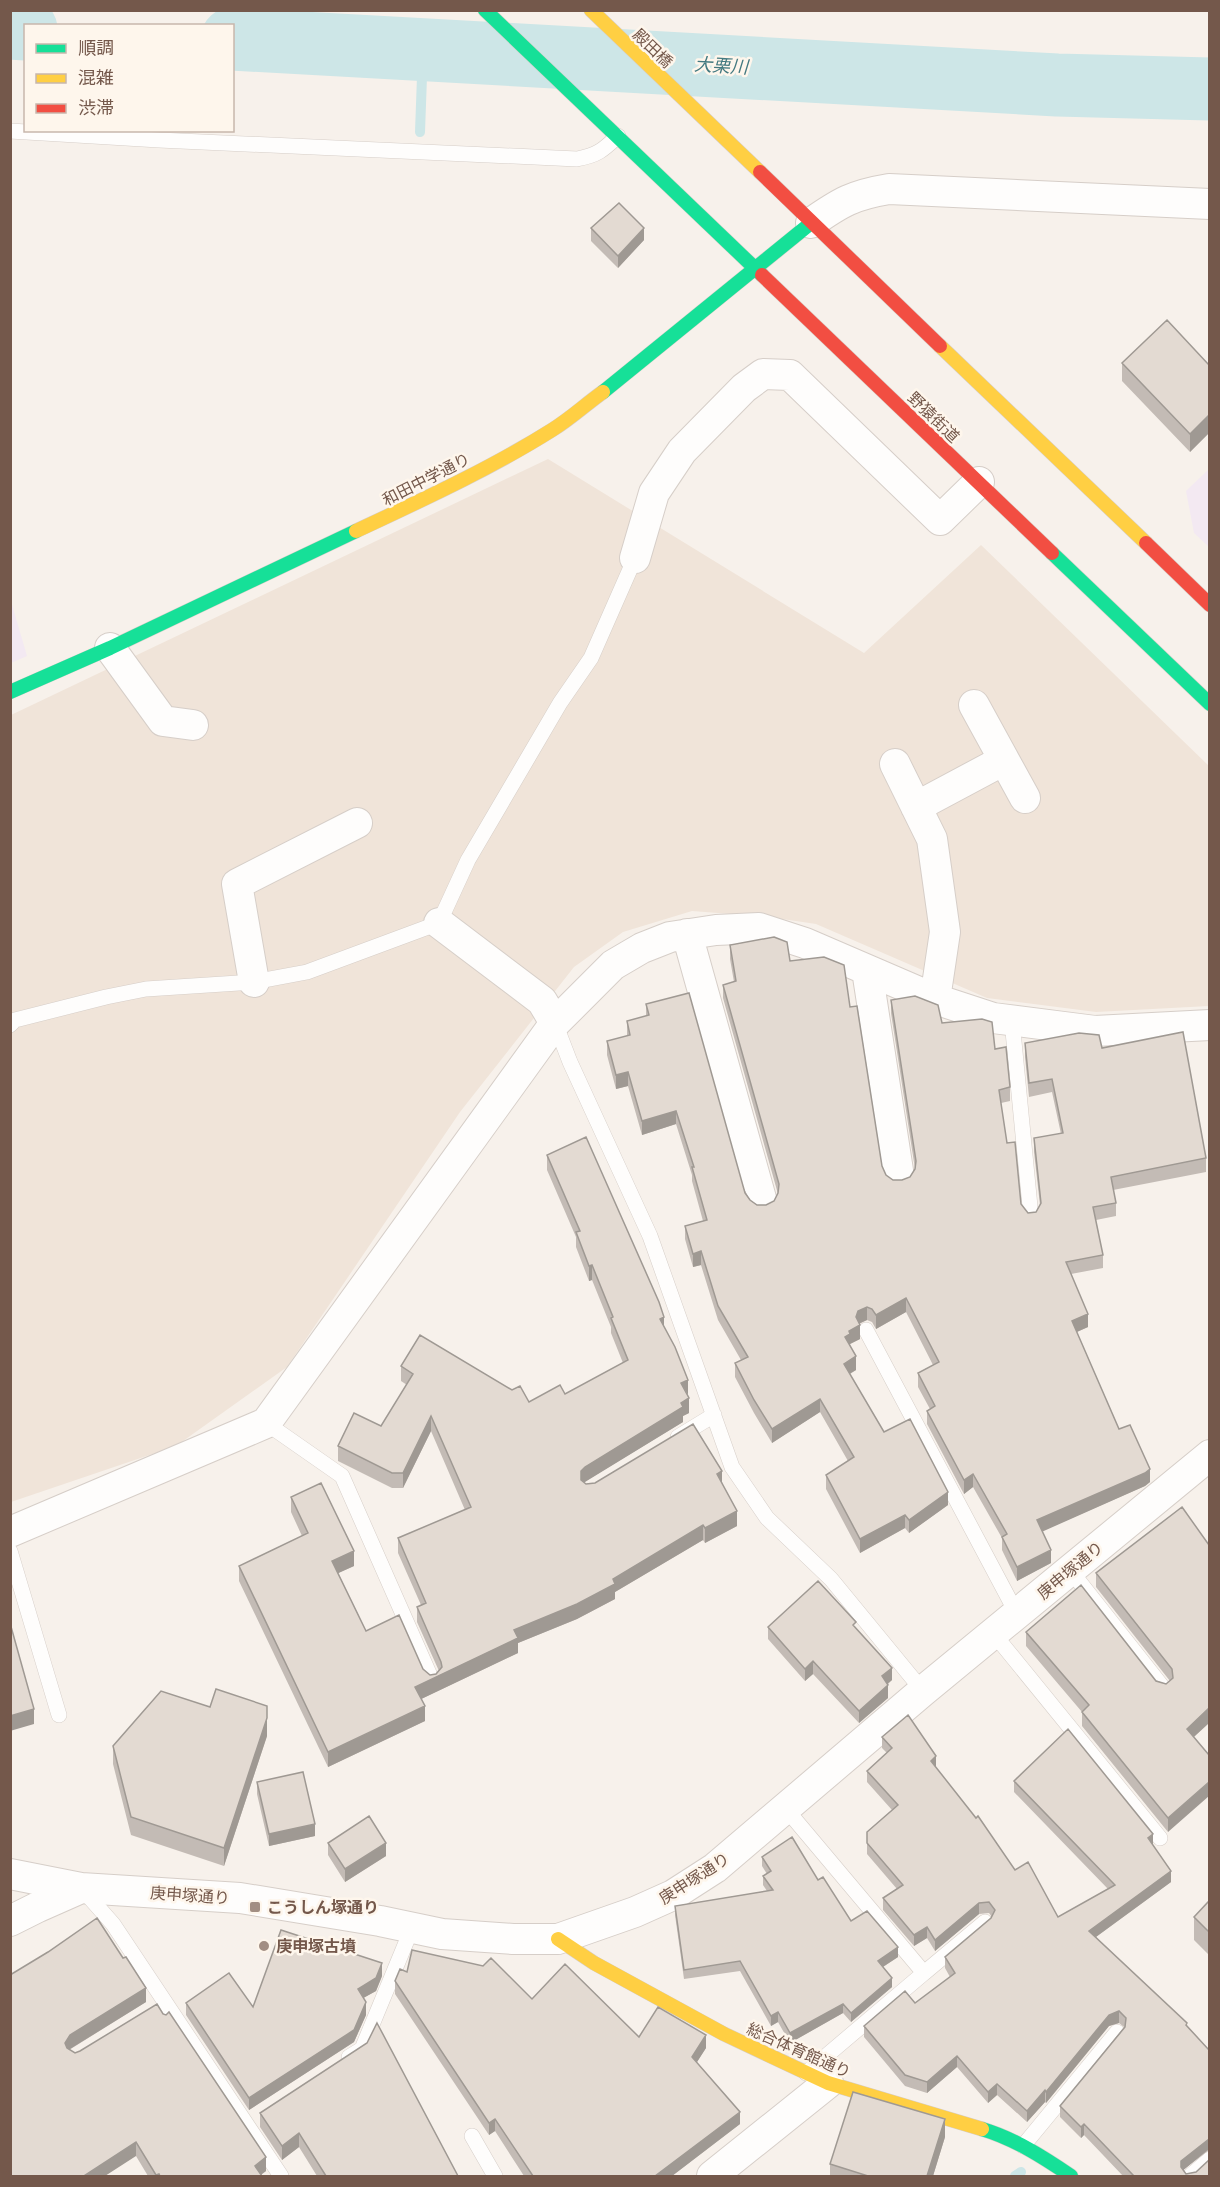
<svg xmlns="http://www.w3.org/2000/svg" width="1220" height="2187" viewBox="0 0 1220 2187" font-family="Arial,'Noto Sans JP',sans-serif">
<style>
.residential{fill:#f0e4d9}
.education{fill:#f3e9f2}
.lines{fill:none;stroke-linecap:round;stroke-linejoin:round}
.stream{stroke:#cde6e7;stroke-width:10}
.river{stroke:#cde6e7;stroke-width:63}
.lane-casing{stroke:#d6cec8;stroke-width:16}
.street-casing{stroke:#d6cec8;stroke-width:32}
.fast-casing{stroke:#d6cec8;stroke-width:15}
.slow-casing{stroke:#d6cec8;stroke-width:15}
.jam-casing{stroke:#d6cec8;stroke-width:15}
.lane{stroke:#fefdfc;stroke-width:15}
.street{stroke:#fefdfc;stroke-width:30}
.fast{stroke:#16e098;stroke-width:14}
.slow{stroke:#ffcf43;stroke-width:14}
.jam{stroke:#f24e42;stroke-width:14}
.wall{fill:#c3bbb5}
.shaded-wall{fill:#9f9993}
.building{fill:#e3dad2;stroke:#9f9993;stroke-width:1.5}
.poi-dot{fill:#a28e83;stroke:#fef6ec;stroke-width:2}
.labels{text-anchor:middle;stroke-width:5;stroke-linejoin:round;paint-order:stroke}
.street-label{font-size:16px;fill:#74584b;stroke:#fef6ec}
.poi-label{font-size:16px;font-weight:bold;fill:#74584b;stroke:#fef6ec;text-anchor:start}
.water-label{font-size:18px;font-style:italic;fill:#437980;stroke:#fef6ec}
</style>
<rect width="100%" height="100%" fill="#f7f1eb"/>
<!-- residential -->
<path class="residential" d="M548 459 864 653 981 545 1209 766V1006L1096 1012 987 998 816 924 769 917 692 911 623 932 574 967 460 1112 287 1367 176 1446 11 1502V715Z"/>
<!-- education -->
<path class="education" d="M1209 469V547L1194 533 1186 491Z
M11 601 27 656 11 663H10Z"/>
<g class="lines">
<!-- stream -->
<path class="stream" d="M420 132 423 49
M1015 2176 1021 2172"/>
<!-- river -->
<path class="river" d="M10 28 26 29
M232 39 1057 85 1210 89"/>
<!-- lane casing -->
<g class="lane-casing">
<path id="lane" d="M10 131 159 140 577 159C598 155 603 150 618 136
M1012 1021 1031 1217
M555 1023 570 1062 650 1236 732 1467 767 1518 831 1579 923 1691
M10 1025 15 1020 106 997 146 989 254 982 307 972 439 923 468 860 560 703 591 658 635 558
M866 1330 1017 1614
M266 1423 342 1476 432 1680
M678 1437 714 1415
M10 1551 59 1715
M1070 1570 1164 1689
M993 1633 1160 1838
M786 1809 924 1973 806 2073
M83 1890 113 1924 281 2176
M924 1973 985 1922
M349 2057 362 2049 412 1928
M472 2136 495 2176
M1023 2146 1117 2032
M1190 2176 1210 2159"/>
</g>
<!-- street casing -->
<g class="street-casing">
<path id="street" d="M811 223C841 202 853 195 889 189L1210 204
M635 558 654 493 682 451 744 388 763 374 790 375 940 520 979 482
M110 648 163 721 193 725
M974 705 1025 798
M895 764 932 839 945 932 935 999
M916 807 1004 760
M439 923 542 1001 555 1023
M687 934 762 1202
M867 970 899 1177
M254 982 237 884 357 823
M10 1532 266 1423 555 1023 613 965 642 948 670 937 716 930 759 928 805 943 935 999 993 1018 1095 1031 1210 1025
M10 1874 81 1888 240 1898 380 1921 442 1934 513 1939H558L635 1912 673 1895 715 1868 923 1691 1210 1455
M10 1921 38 1907 81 1888
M712 2176 828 2083"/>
</g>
<!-- fast casing -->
<g class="fast-casing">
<path id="fast" d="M485 10 762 275
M603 392 811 223
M1052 553 1210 704
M10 692 110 648 356 531
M982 2129C1015 2139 1043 2157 1071 2176"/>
</g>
<!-- slow casing -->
<g class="slow-casing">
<path id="slow" d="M591 10 760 172
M940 346 1146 543
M356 531C422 500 490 469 552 430 570 419 586 404 603 392
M558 1939 594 1963 724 2034 828 2083 982 2129"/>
</g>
<!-- jam casing -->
<g class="jam-casing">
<path id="jam" d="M760 172 940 346
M762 275 1052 553
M1146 543 1210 605"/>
</g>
<!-- lane -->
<use href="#lane" class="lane"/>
<!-- street -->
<use href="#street" class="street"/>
<!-- fast -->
<use href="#fast" class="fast"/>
<!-- slow -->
<use href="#slow" class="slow"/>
<!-- jam -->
<use href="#jam" class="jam"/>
</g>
<!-- wall -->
<path class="wall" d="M591 228 644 240 618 268 591 241Z
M1122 363 1209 365V433L1190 452 1122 381Z
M730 945 790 961 850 1007 882 1166 886 1175 893 1180H902L910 1177 915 1169 891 1013V1000L942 1023 995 1049 1010 1087V1101L1001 1103 1007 1143 1021 1204 1028 1213 1036 1212 1040 1205 1034 1152V1138L1061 1134 1052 1092 1029 1097 1025 1057V1043L1102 1048 1206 1158V1172L1113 1190 1116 1203V1216L1096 1220 1103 1255V1268L1071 1274 1088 1327 1077 1332 1119 1429 1150 1482 1145 1486 1042 1531 1051 1563 1017 1581 1002 1550V1538L973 1487 964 1494 927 1424V1411L930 1409 918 1387V1373L933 1365 906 1312 876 1329 872 1322 867 1320 859 1324 860 1339 850 1344 856 1370 850 1374 884 1432 948 1505 909 1533 905 1528 860 1553 826 1489V1475L848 1461 820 1412 772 1443 754 1413 735 1377V1363L741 1360 718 1320 701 1265 693 1267 685 1239V1226L703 1221 692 1181V1175L676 1124 642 1135 628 1086 616 1089 607 1055V1041L627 1036V1021L646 1016V1004L750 1200 757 1205H766L774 1201 778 1194 723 998V985L734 982 730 959Z
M547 1155 664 1327 687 1395 689 1413 683 1416V1422L584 1482 586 1484 722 1482 737 1526 705 1543 703 1540 615 1592V1599L577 1619 518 1643V1653L421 1699 425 1721 328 1767 239 1581V1566L302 1536 291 1512V1497L354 1566 338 1573 366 1631 430 1675 436 1674 439 1671 417 1622V1607L421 1605 398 1553V1538L465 1510 431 1431 403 1488H392L338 1461V1446L381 1426 407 1385 401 1381V1366L529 1402 565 1394 623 1363 611 1333V1327L592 1280 589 1281 576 1247V1237L547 1170Z
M1209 1545V1723L1194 1737 1168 1832 1082 1726V1712L1026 1646V1632L1166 1684 1170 1681 1096 1587V1573Z
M768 1627 856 1629 892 1680 888 1684V1698L859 1723 813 1674 805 1681 768 1639Z
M267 1736 224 1866 131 1835 113 1764V1746Z
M882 1737 936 1767V1768L1015 1870 1058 1917 1108 1889 1014 1792V1781L1153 1845 1171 1882 1096 1937 1187 2026 1209 2050V2150L1183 2170 1186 2174 1209 2176H1123L1084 2135 1081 2138 1060 2117V2106L1124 2027 1119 2023 1109 2026 1046 2103 1045 2102 1027 2122 997 2095 988 2103 957 2067 927 2093 905 2086 864 2037V2026L915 2003 950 1977 945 1968V1957L992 1917 989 1913 979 1914 935 1951 927 1938 914 1946 883 1910V1898L897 1889 867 1854V1832L892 1810 867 1782V1771L887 1753 882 1748Z
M257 1782 315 1836 269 1846 257 1794Z
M328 1843 386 1856 345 1882 328 1855Z
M762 1857 818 1880 851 1921 898 1957 883 1967 892 1987 851 2022 843 2013 790 2043 778 2022 771 2026 740 1971 684 1979 675 1915V1906L767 1891 763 1885V1876L767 1874 762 1866Z
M1209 1901V1955L1194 1940V1917Z
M407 1972 532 1999 639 2037 706 2048 696 2063 740 2124 672 2176H524L495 2131 489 2135 395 1994V1981Z
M10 1975 146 2002 69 2050 266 2171 261 2175 262 2176H148L136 2156Z
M382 1976 376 1991 363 1998 366 2015 354 2042 249 2110 186 2015V2003L253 2007Z
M260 2113 458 2176H317L299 2147 282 2160 260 2127Z
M945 2137 933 2176H830V2164Z"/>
<!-- shaded-wall -->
<path class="shaded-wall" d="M644 228V240L618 268V256Z
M1209 415V433L1190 452V434Z
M628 1072V1086L616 1089V1075Z
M676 1111V1124L642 1135V1121Z
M701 1251V1265L693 1267V1254Z
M592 1265V1280L589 1281V1266Z
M906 1298V1312L876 1329V1315Z
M867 1307V1320L858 1324 860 1325V1339L850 1344V1347L845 1337 849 1331 858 1311Z
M1088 1314V1327L1072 1334V1321Z
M664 1317V1332L660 1319Z
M856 1356V1370L844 1377V1364Z
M688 1380V1395L681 1383Z
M689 1398V1413L683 1416V1422L585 1482 581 1486V1471L585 1467Z
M820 1399V1412L772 1443V1429Z
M431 1416V1431L403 1488V1473Z
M1150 1469V1482L1145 1486 1037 1534V1520Z
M722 1471V1486L717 1474Z
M973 1474V1487L964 1494V1480Z
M948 1492V1505L909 1533V1520Z
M737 1511V1526L705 1543V1528Z
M905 1515V1528L860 1553V1539Z
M703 1525V1540L615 1592V1599L577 1619 518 1643V1653L415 1702V1687L514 1630 613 1579Z
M1051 1550V1563L1017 1581V1567Z
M354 1551V1566L332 1576V1561Z
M813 1661V1674L805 1681V1669Z
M892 1668V1680L882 1688V1676Z
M888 1685V1698L859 1723V1711Z
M425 1706V1721L328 1767V1752Z
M1209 1708V1723L1187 1743V1729Z
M34 1709V1724L10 1731V1716Z
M267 1718V1736L224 1866V1848Z
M936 1756V1767L931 1772V1761Z
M1209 1782V1796L1168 1832V1818Z
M315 1824V1836L269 1846V1834Z
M1153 1834V1845L1148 1849V1838Z
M386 1843V1856L345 1882V1869Z
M1171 1871V1882L1089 1942V1931Z
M979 1903V1914L935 1951V1940Z
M927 1927V1938L914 1946V1935Z
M898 1947V1957L878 1970V1961Z
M382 1963V1976L376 1991 358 2001V1989Z
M892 1978V1987L851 2022V2013Z
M146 1988V2002L70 2049 65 2057V2043L70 2035Z
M366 2002V2015L354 2042 249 2110V2098Z
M843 2004V2013L790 2043V2033Z
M1119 2011V2023L1109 2026 1046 2103V2092L1109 2015Z
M778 2012V2022L771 2026V2016Z
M706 2035V2048L692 2070V2057Z
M957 2056V2067L927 2093V2082Z
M997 2084V2095L988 2103V2092Z
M1045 2090V2102L1027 2122V2111Z
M740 2112V2124L672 2176H655Z
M495 2119V2131L489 2135V2123Z
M945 2119V2137L933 2176H927Z
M1084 2124V2135L1081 2138V2127Z
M299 2133V2147L282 2160V2146Z
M1209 2138V2149L1181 2172V2176V2161Z
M136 2142V2156L105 2176H84Z
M266 2157V2171L259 2176 255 2166Z"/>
<!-- building -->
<path class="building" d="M619 203 644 228 618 256 591 228Z
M1167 320 1209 365V415L1190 434 1122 363Z
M774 937 787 942 790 961 824 957 844 965 850 1007 857 1006 882 1166 886 1175 893 1180H902L910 1177 915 1169 916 1161 891 1000 915 996 938 1005 942 1023 982 1019 992 1022 995 1049 1006 1047 1010 1087 999 1090 1007 1143 1015 1142 1021 1204 1028 1213 1036 1212 1041 1203 1034 1138 1063 1133 1052 1079 1029 1083 1025 1043 1079 1033 1099 1035 1102 1048 1183 1032 1206 1158 1111 1177 1116 1203 1093 1207 1103 1255 1066 1262 1088 1314 1072 1321 1119 1429 1130 1425 1150 1469 1145 1473 1037 1520 1051 1550 1017 1567 1002 1537 1007 1534 973 1474 964 1480 927 1411 935 1406 918 1373 939 1362 906 1298 876 1315 872 1309 867 1307 858 1311 856 1317 860 1325 849 1331 850 1334 845 1337 856 1356 844 1364 884 1432 910 1419 948 1492 909 1520 905 1515 860 1539 826 1475 854 1457 820 1399 772 1429 754 1400 735 1363 748 1357 718 1306 701 1251 693 1254 685 1226 707 1220 692 1167H694L676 1111 642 1121 628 1072 616 1075 607 1041 630 1035 627 1021 649 1015 646 1004 689 993 745 1193 750 1200 757 1205H766L774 1201 778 1193 779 1184 723 985 736 981 730 945Z
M586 1137 659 1302 664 1317 660 1319 675 1347 688 1380 681 1383 689 1398 681 1403 683 1407 585 1467 581 1471V1480L586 1484 595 1483 693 1424 722 1471 717 1474 737 1511 705 1528 703 1525 613 1579 615 1584 577 1604 514 1630 518 1638 415 1687 425 1706 328 1752 239 1566 308 1533 291 1497 321 1483 354 1551 332 1561 366 1631 399 1615 423 1669 430 1675 436 1674 442 1667 441 1662 417 1607 426 1603 398 1538 471 1507 431 1416 403 1473H392L338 1446 354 1413 381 1426 413 1374 401 1366 420 1335 512 1390 520 1386 529 1402 560 1385 565 1394 628 1360 611 1318 613 1317 592 1265 589 1266 576 1232 580 1231 547 1155Z
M1182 1507 1209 1545V1708L1187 1729 1209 1755V1782L1168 1818 1082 1712 1089 1705 1026 1632 1081 1585 1156 1681 1166 1684 1173 1678 1172 1669 1096 1573Z
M818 1581 856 1622 853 1625 892 1668 882 1676 888 1685 859 1711 813 1661 805 1669 768 1627Z
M10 1623 34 1709 10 1716Z
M216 1689 267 1706V1718L224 1848 131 1817 113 1746 161 1691 210 1707Z
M908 1715 936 1756 931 1761 976 1818 978 1816 1015 1870 1028 1862 1058 1917 1115 1885 1014 1781 1068 1729 1153 1834 1148 1838 1171 1871 1089 1931 1187 2023 1186 2025 1209 2050V2139L1181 2161V2167L1186 2174 1196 2172 1209 2160V2176H1134L1084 2124 1081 2127 1060 2106 1125 2027 1126 2018 1119 2011 1109 2015 1046 2092 1045 2090 1027 2111 997 2084 988 2092 957 2056 927 2082 905 2075 864 2026 905 1991 915 2003 955 1973 945 1957 991 1918 995 1910 989 1902 979 1903 935 1940 927 1927 914 1935 883 1898 903 1885 867 1843V1832L898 1805 867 1771 892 1748 882 1737Z
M303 1772 315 1824 269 1834 257 1782Z
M369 1816 386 1843 345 1869 328 1843Z
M792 1837 818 1880 823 1877 851 1921 867 1911 898 1947 878 1961 892 1978 851 2013 843 2004 790 2033 778 2012 771 2016 740 1961 684 1970 675 1906 773 1890 763 1876 771 1871 762 1857Z
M1209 1901V1932L1194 1917Z
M97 1918 123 1958 126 1957 146 1988 70 2035 65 2043 67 2048 75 2053 80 2051 157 2004 163 2014 166 2015 169 2012 266 2157 255 2166 262 2176H160L159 2174 156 2175 136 2142 84 2176H10V1975L48 1952Z
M281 1930 382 1963 376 1978 358 1989 366 2002 354 2030 249 2098 186 2003 229 1973 253 2007Z
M412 1950 483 1966 491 1958 532 1999 565 1964 639 2037 658 2007 706 2035 692 2057 740 2112 655 2176H533L495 2119 489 2123 395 1981 400 1969 407 1972Z
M377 2023 458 2176H326L299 2133 282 2146 260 2113 367 2043Z
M853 2092 945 2119 927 2176H868L830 2164Z"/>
<!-- markers -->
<g class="poi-dot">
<rect x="249" y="1901" width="12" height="12" rx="3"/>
<circle cx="264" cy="1946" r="6"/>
</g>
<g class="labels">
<!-- street labels -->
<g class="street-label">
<text transform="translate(653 48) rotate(44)" y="6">殿田橋</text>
<text transform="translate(934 417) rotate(44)" y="6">野猿街道</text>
<text transform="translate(426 479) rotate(-27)" y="6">和田中学通り</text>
<text transform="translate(1070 1570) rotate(-40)" y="6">庚申塚通り</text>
<text transform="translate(694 1878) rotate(-33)" y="6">庚申塚通り</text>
<text transform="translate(190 1895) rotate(4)" y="6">庚申塚通り</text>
<text transform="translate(799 2050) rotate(24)" y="6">総合体育館通り</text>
</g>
<!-- poi labels -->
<g class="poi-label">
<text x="267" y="1913">こうしん塚通り</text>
<text x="276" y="1952">庚申塚古墳</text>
</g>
<!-- water labels -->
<g class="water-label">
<text transform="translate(721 66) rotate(3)" y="6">大栗川</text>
</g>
</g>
<!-- border -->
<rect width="1220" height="2187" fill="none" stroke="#74584b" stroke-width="24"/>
<!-- legend -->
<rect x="24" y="24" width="210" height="108" fill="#fef6ec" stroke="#c7b7ac" stroke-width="1.5"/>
<rect x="36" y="44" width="30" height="9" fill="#16e098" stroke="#c7b7ac" stroke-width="1.5"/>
<text x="78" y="54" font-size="18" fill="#74584b">順調</text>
<rect x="36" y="74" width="30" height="9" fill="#ffcf43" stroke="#c7b7ac" stroke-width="1.5"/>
<text x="78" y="84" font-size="18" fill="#74584b">混雑</text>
<rect x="36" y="104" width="30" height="9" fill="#f24e42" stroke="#c7b7ac" stroke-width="1.5"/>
<text x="78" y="114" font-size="18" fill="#74584b">渋滞</text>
</svg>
